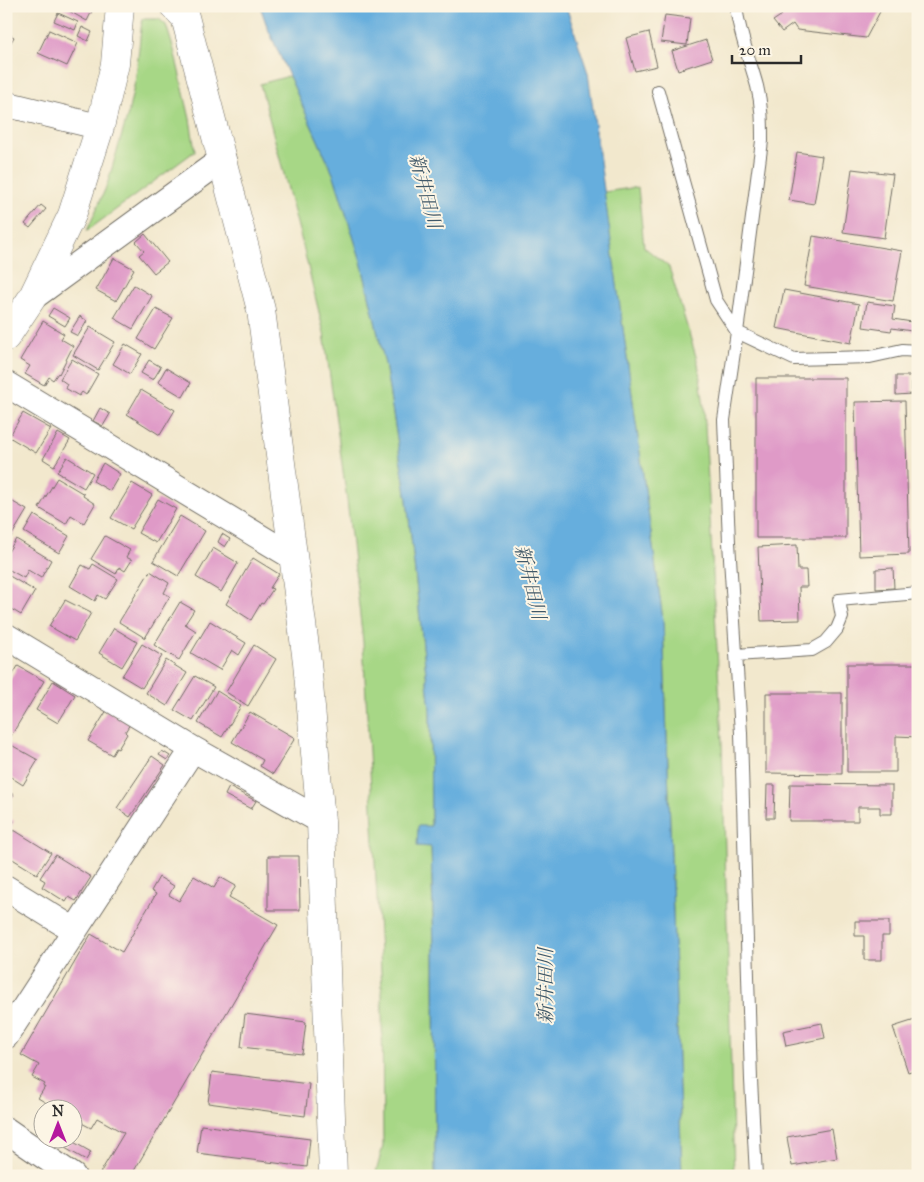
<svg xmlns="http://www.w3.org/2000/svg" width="924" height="1182" viewBox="0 0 924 1182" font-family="'IM FELL Great Primer','Noto Serif JP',serif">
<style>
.green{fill:#a7d786;stroke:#698158}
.water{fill:#66aedd;stroke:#486c84}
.building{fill:#df9ac7}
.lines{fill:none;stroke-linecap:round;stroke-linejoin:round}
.service-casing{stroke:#716d64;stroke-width:14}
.minor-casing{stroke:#716d64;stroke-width:27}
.tertiary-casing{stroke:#716d64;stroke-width:29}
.service{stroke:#fff;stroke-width:12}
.minor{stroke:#fff;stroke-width:25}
.tertiary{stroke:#fff;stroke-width:28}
.labels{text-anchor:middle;stroke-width:4;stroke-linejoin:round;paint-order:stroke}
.water-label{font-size:19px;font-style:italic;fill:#405969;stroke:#fcf5e5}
</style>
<rect width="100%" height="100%" fill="#fcf5e5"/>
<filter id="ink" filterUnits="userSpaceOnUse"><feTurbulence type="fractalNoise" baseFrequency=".02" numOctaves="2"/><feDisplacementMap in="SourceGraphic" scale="10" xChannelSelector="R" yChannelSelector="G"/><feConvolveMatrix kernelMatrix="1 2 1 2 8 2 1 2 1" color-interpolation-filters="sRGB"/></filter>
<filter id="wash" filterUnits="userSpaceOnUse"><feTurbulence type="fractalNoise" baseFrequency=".0096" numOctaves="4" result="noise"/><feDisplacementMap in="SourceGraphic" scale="20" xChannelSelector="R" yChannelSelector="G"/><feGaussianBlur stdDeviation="1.12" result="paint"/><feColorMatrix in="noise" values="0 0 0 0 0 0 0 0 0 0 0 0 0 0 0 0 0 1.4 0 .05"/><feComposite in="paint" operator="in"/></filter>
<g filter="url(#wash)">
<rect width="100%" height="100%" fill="#f2e8cd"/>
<!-- green -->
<path class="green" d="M142 19H159L166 25 174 50 190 119 195 151 87 231 107 185 128 114 136 77Z
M289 76 334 176 361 261 385 364 407 500 430 710 431 826 417 846H431L434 948 435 1176H375L383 1146 382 990 363 642 347 500 324 333 302 242 260 84Z
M638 187 644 247 669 267 698 363 704 406 722 742 734 1176H682L663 620 604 192Z"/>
<!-- water -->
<path class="water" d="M260 6H566L588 73 663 620 682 1176H435L434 948 431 847 417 846 418 826H431L430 710 407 500 385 364 361 261 334 176 268 29Z"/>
<g id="blocks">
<!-- building -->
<path class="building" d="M60 6H88L93 9 87 21Z
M776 6H883L866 38 797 30 793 24 782 32 773 21 782 15Z
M58 13 78 22 75 30 54 21Z
M665 15 690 18 687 45 661 42Z
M82 27 92 32 88 41 78 36Z
M49 30 78 43 67 66 38 53Z
M649 32 657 66 635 71 626 38Z
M6 33 14 37 6 51Z
M706 40 712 59 678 70 672 51Z
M797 152 822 156 814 204 789 200Z
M852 169 893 174 884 238 843 232Z
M41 205 46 209 30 228 25 224Z
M145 234 168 262 154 273 139 255 144 251 136 242Z
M813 236 902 251 893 301 804 286Z
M114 258 134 269 116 301 96 290Z
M134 285 152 296 133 329 114 318Z
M784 290 859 304 851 343 776 328Z
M867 302 895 306 893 319 918 323V332L892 328 891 331 863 327Z
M53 308 70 318 65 326 48 316Z
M156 309 173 318 154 349 138 339Z
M80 316 87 321 78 336 70 332Z
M43 321 64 334 61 339 73 346 59 374 58 373 53 380 49 377 44 385 25 374 30 366 20 360Z
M90 327 115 342 98 370 73 355Z
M125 344 142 354 130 374 113 364Z
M72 359 98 374 86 395 82 392 79 396 65 388 67 384 60 379Z
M149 360 161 367 153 380 141 373Z
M166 368 191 383 183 397 158 382Z
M896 376H912V394L896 395Z
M756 378H846V538H756Z
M141 390 175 410 160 435 127 414Z
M905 401 909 554 859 556 855 402Z
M100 408 110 414 103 426 93 421Z
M23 413 51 429 36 453 9 437Z
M58 433 70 440 54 466 43 459Z
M67 457 93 473 84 488 57 472Z
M103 463 120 474 110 491 93 481Z
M57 478 84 494 83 496 95 504 84 523 71 515 66 524 39 508Z
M132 483 152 495 131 529 111 518Z
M6 498 27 510 9 540 6 539Z
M158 499 176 509 156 543 138 533Z
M34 515 69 536 59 553 24 532Z
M180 516 205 531 178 576 153 561Z
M222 534 230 539 225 547 218 542Z
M105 536 130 550 126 557 132 560 125 571 119 567 116 574 91 559Z
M16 539 51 560 41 578 28 570 24 578 6 568V555Z
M797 545 798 570H806L807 587H799L800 620 761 621 758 547Z
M213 548 238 563 221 592 196 577Z
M253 558 279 574 270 588 273 589 263 604 261 603 251 620 226 604Z
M93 564 118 579 105 599 98 595 95 601 70 586 82 565 90 569Z
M893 568 894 588 876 589V569Z
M150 571 169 583 164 593 170 596 145 638 119 622Z
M6 574 35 591 21 615 6 606Z
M65 600 91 613 75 641 49 626Z
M180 602 194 610 185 624 196 631 179 660 154 645Z
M210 621 246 643 239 655 232 650 220 670 191 653Z
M114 628 137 642 122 667 99 653Z
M142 644 162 656 142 688 122 676Z
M254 645 276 659 248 706 226 692Z
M166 660 187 673 167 706 146 693Z
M847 664H916L918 737 896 736V772H847Z
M18 666 44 681 11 736 6 733V686Z
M195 676 214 687 193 721 174 710Z
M53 681 75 695 58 723 36 710Z
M217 691 241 706 222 737 198 723Z
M766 693H842V774L766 773Z
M107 710 130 724 125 732 127 734 118 749 116 748 112 755 88 741Z
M250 712 295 738 273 774 260 766 263 760 232 742Z
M6 742 38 760 23 785 6 774Z
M162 751 170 756 167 760 159 755Z
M152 756 165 765 130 817 117 808Z
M790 784 892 785V814H880V807H858V821H789Z
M767 785H775L774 818H766Z
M229 787 256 801 251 809 225 795Z
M6 790 14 795 6 806Z
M6 816 14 821 6 834Z
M14 830 51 853 37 874 6 855V841Z
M55 855 91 877 76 901 69 897 66 902 42 887 45 881 40 878Z
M268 856H299L300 910H268Z
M194 876 214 888 220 877 236 886 229 897 278 925 131 1176H106L100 1173 124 1133 97 1118 91 1128 72 1118V1110H58L38 1098 45 1087H43L45 1084 32 1077 39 1065 21 1055 91 934 122 952 156 894 151 891 159 877 174 886 169 895 179 901Z
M855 921H889V936H882V960H864V936H855Z
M245 1014 306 1022 302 1054 241 1047Z
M918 1019V1069L908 1072 893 1027Z
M822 1023 825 1038 786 1046 783 1031Z
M212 1072 309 1084 305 1116 208 1103Z
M201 1125 310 1139 307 1167 197 1153Z
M832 1129 837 1158 792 1166 787 1137Z
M70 1140 91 1152 86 1160 65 1148Z"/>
</g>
</g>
<g filter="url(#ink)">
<use href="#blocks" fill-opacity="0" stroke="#716d64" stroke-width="1"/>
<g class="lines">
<!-- service casing -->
<g class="service-casing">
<path id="service" d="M736 6C739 34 750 60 757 86 762 105 762 123 762 141L737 332
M658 91 716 300 737 332
M736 655 812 650 826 642 837 629 842 617 839 600 918 593
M756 1176 751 1080 741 733 729 542 724 420 737 332 794 359 870 357 902 350 918 351"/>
</g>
<!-- minor casing -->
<g class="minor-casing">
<path id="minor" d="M6 104 100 127
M32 298 223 159
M6 384 293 557
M6 636 193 749 321 821
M6 888 74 930
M6 1036 193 749
M6 1130 73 1176"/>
</g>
<!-- tertiary casing -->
<g class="tertiary-casing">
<path id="tertiary" d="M174 6 185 17 261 310 307 662 321 821 333 1176
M6 337 32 298 72 215 100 127 115 64 120 6"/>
</g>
<!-- service -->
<use href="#service" class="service"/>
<!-- minor -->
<use href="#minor" class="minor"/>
<!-- tertiary -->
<use href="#tertiary" class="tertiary"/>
</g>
</g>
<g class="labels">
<!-- water labels -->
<g class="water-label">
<text transform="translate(426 191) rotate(75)" y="7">新井田川</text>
<text transform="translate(531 582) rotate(76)" y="7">新井田川</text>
<text transform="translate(545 986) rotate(-90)" y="7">新井田川</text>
</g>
</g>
<!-- margin -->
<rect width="924" height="1182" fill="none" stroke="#fcf5e5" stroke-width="25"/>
<!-- north arrow -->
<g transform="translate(58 1124)"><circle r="24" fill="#fcf5e5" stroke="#a8a49b"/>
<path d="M0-4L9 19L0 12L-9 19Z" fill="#b5179e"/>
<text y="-8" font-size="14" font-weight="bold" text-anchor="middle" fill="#2b2b2b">N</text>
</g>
<!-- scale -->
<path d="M732 55v8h69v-8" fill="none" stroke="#2b2b2b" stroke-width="2.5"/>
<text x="739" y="55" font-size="15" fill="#2b2b2b" stroke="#fcf5e5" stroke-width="4" paint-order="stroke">20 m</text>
</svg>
